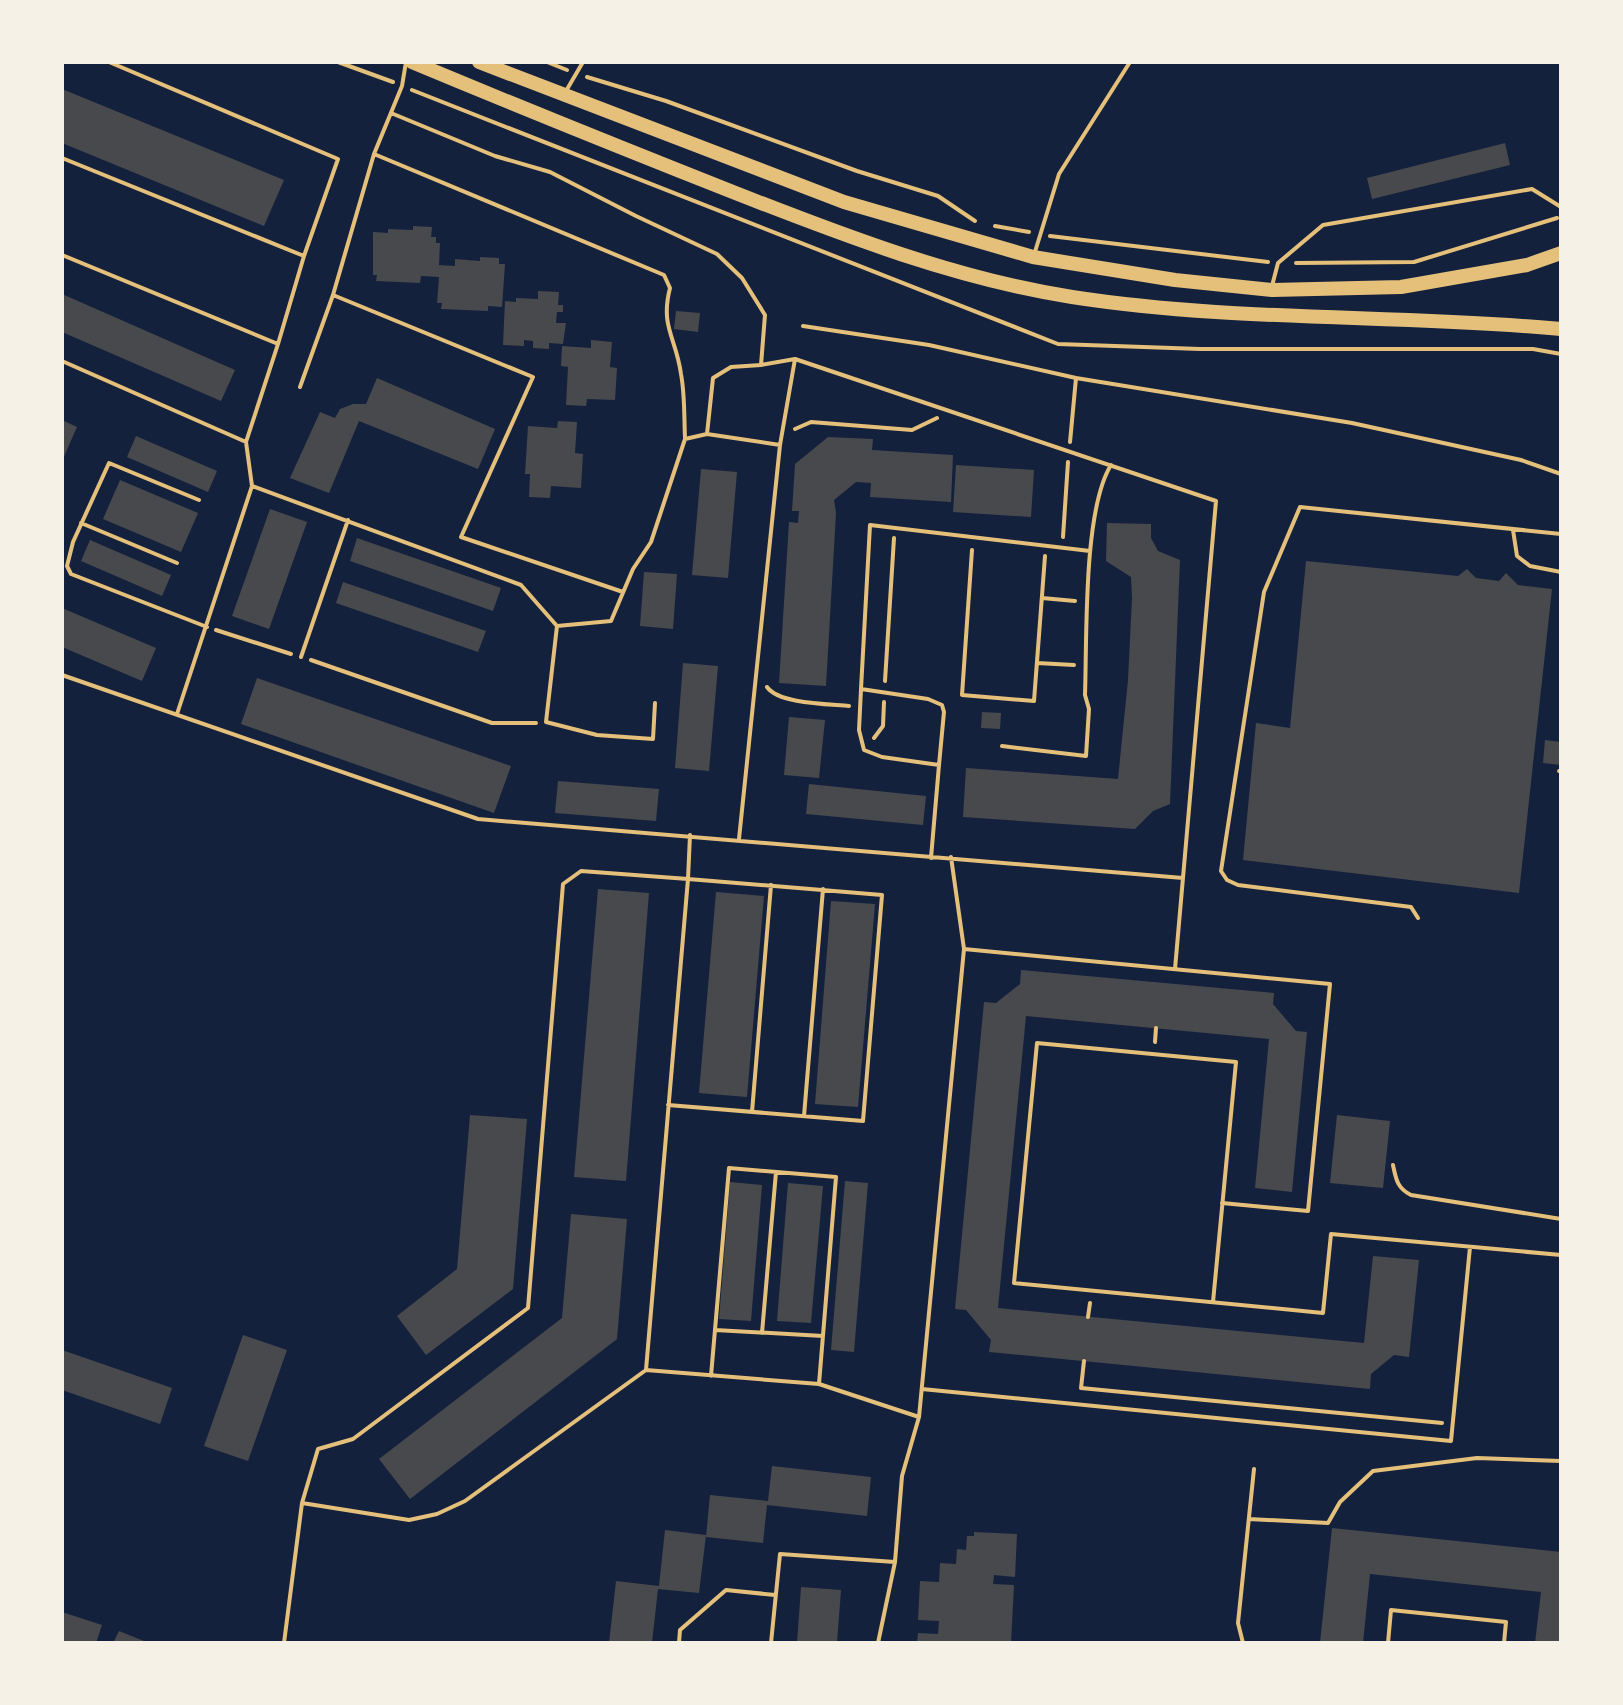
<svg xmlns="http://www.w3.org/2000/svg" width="1623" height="1705" viewBox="0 0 1623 1705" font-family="Arial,sans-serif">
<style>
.building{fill:#48494c}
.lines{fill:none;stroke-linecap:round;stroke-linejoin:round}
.path{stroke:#e5c07b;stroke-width:4}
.service{stroke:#e5c07b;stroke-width:4}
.primary{stroke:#e5c07b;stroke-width:14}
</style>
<rect width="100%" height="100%" fill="#14213d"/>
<!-- building -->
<path class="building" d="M62 89 284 180 264 226 62 143Z
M1505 143 1510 165 1372 199 1367 178Z
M413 226 432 227 431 237H436V243H440L439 265 455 266V259L480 261V257L499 258V264H505L502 307 488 306V311L441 309 442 303H437L439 277 421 276 420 283 376 281 377 275H373V232L388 233V229L413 230Z
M538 291 559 292 558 305H563V312H557L556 323H566L563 344 549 343V349L533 348V341L524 340V346L503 345 505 301 516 302V298L538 299Z
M62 294 235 370 221 401 62 332Z
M676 311 700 313 698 332 674 329Z
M591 340 612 342 610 367 617 368 615 400 587 399 586 406 566 405 568 367 561 366 562 346 591 348Z
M377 378 495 429 478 469 359 421 329 493 290 478 320 412 335 418 340 409 353 404H366Z
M62 420 77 427 62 461Z
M558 421 577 422 575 453 583 454 581 488 551 486 550 498 529 497 530 474H525L528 426 557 428Z
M136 436 217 471 208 492 127 457Z
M828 437 873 439 872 450 953 455 951 502 870 497 871 483 856 482 834 500 836 513 826 686 779 683 789 522 798 523 799 511H792L795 464Z
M956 465 1034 470 1031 517 953 512Z
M701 469 737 472 728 578 692 575Z
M120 480 198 513 181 552 103 519Z
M270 509 307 522 269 629 232 616Z
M1107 523 1151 524V538L1158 551 1180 560 1170 804 1153 811 1135 829 963 817 966 768 1118 779 1128 680 1132 598 1131 577 1106 561Z
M357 538 501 588 493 611 350 561Z
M90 540 171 575 162 596 81 561Z
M1306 561 1458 576 1467 569 1476 578 1499 581 1506 573 1518 585 1552 589 1519 893 1243 860 1256 723 1290 728Z
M644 572 677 574 673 629 640 626Z
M343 582 486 631 478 652 336 603Z
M62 608 156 648 142 681 62 647Z
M683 663 718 666 709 771 675 768Z
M257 678 511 766 494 813 241 724Z
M982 712 1001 713 1000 729 981 728Z
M789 717 825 720 819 778 784 775Z
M1545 740 1561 742V765L1543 763Z
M558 781 659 789 656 821 555 813Z
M809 784 926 796 923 825 806 814Z
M598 889 649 893 626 1181 574 1177Z
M716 892 764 896 747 1097 699 1093Z
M831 901 875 904 858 1107 815 1104Z
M1021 970 1274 993 1273 1004 1296 1031 1307 1032 1292 1192 1255 1188 1269 1039 1026 1016 998 1308 1364 1343 1373 1256 1419 1260 1409 1357 1394 1355 1371 1374 1370 1389 989 1352 991 1340 966 1310 955 1309 984 1002 996 1003 1020 984Z
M470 1115 527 1119 513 1289 426 1355 397 1316 457 1269Z
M1337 1115 1390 1121 1383 1188 1330 1183Z
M845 1181 868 1183 854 1352 831 1350Z
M730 1182 762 1185 751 1321 719 1319Z
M788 1183 823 1186 811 1323 777 1321Z
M571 1214 627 1219 617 1339 410 1499 379 1459 562 1318Z
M243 1335 287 1350 248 1461 204 1446Z
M62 1350 172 1388 160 1424 62 1390Z
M772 1466 871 1477 867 1516 767 1505 763 1543 706 1537 710 1495 768 1501Z
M1332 1528 1561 1552V1643H1535L1541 1592 1370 1574 1363 1643H1320Z
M665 1530 706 1535 699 1593 658 1589 652 1643H609L616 1581 659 1586Z
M974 1532 1017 1534 1015 1577 994 1575 993 1584 1014 1585 1011 1643H917L918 1633 938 1634 939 1621 918 1620 920 1581 939 1582 940 1563 956 1564 957 1549 966 1550 967 1536H974Z
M801 1587 841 1590 837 1643H797Z
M62 1612 102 1625 96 1643H62Z
M119 1631 149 1643H113Z"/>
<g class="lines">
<!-- path -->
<path class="path" d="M338 62 393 82
M547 62 567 70
M587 77 666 101 857 171 938 196 975 221
M412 90 1058 344 1200 349H1533L1561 354
M995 226 1029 232
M1050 236 1268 262
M1296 263 1414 262 1557 218
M803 326 929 345 1076 378 1070 442
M1076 378 1352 423 1521 460 1561 474
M795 429 811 422 912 430 937 418
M1063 537 1068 462
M972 550 962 695 1034 701 1045 556
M1042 598 1075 601
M216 630 291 654
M311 660 492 723H536
M1037 663 1074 665
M885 681 894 538
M767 687C779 704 828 704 849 706
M874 738 883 726 884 702
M1155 1042 1156 1028
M1088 1317 1090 1303
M1084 1361 1081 1388 1442 1423
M1249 1519 1328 1523 1340 1502 1373 1471 1477 1458 1561 1461
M1243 1643 1238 1623 1254 1469"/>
<!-- service -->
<path class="service" d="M566 91 583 62
M391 113 495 156 550 172 636 216 717 254 742 278 765 315 761 365
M374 154 664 275 670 288C660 327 676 337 681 374 685 395 684 417 685 438
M62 158 304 256 338 159 109 62
M62 255 278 344 246 442 252 486 177 714
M1034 255 1059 174 1130 62
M1272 286 1278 263 1323 225 1532 189 1561 207
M333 295 533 377 461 537 623 592
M278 344 304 256
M62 361 246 442
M300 387 333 295 374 154 402 86 406 62
M780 445 795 359 1216 501 1175 969
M252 486 521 585 557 626
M199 500 109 463 73 542 67 566 71 574 207 627
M81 523 177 563
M1513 530 1517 556 1530 566 1561 572
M301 657 348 520
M62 675 478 819 1183 878
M861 689 870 525 1090 551
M655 703 653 739 597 735 546 722 557 626 611 621 633 569 651 542 685 439 707 434
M1002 746 1086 756 1089 709 1085 695C1087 638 1083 510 1111 465
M1559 771H1561
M739 839 780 445 707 434 713 378 731 367 761 365 795 359
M951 857 964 949
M931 858 939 765 882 757 864 750 859 730 861 689 928 699 942 705 944 712 939 765
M1418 918 1411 907 1238 885 1227 880 1221 871 1264 592 1300 507 1561 534
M668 1105 863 1121 882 895 688 879 690 835
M752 1112 771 885
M804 1116 823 889
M1393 1165C1396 1179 1397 1188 1411 1195L1561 1219
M1213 1302 1236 1062 1037 1043 1014 1283 1323 1313 1331 1234 1561 1255
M715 1330 823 1336
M762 1333 776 1172
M711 1376 729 1168 836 1177 819 1384
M922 1389 1451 1441 1470 1247
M919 1417 964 949 1330 984 1308 1211 1222 1203
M302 1503 409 1520 437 1514 465 1501 646 1370
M284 1643 302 1503 318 1449 353 1439 528 1308 563 884 581 871 688 879 646 1370 819 1384 919 1417 902 1476 895 1562
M679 1643 680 1630 726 1590 775 1595
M771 1643 780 1554 895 1562 878 1643
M1388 1643 1391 1610 1506 1622 1504 1643"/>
<!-- primary -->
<path class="primary" d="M412 62C520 107 629 151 738 194 845 236 957 279 1072 297 1234 322 1398 314 1561 329
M479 62 844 202 1033 257 1175 280 1272 290 1401 287 1527 265 1561 253"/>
</g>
<!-- border -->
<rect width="1623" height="1705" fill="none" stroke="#f6f1e7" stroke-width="128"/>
</svg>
